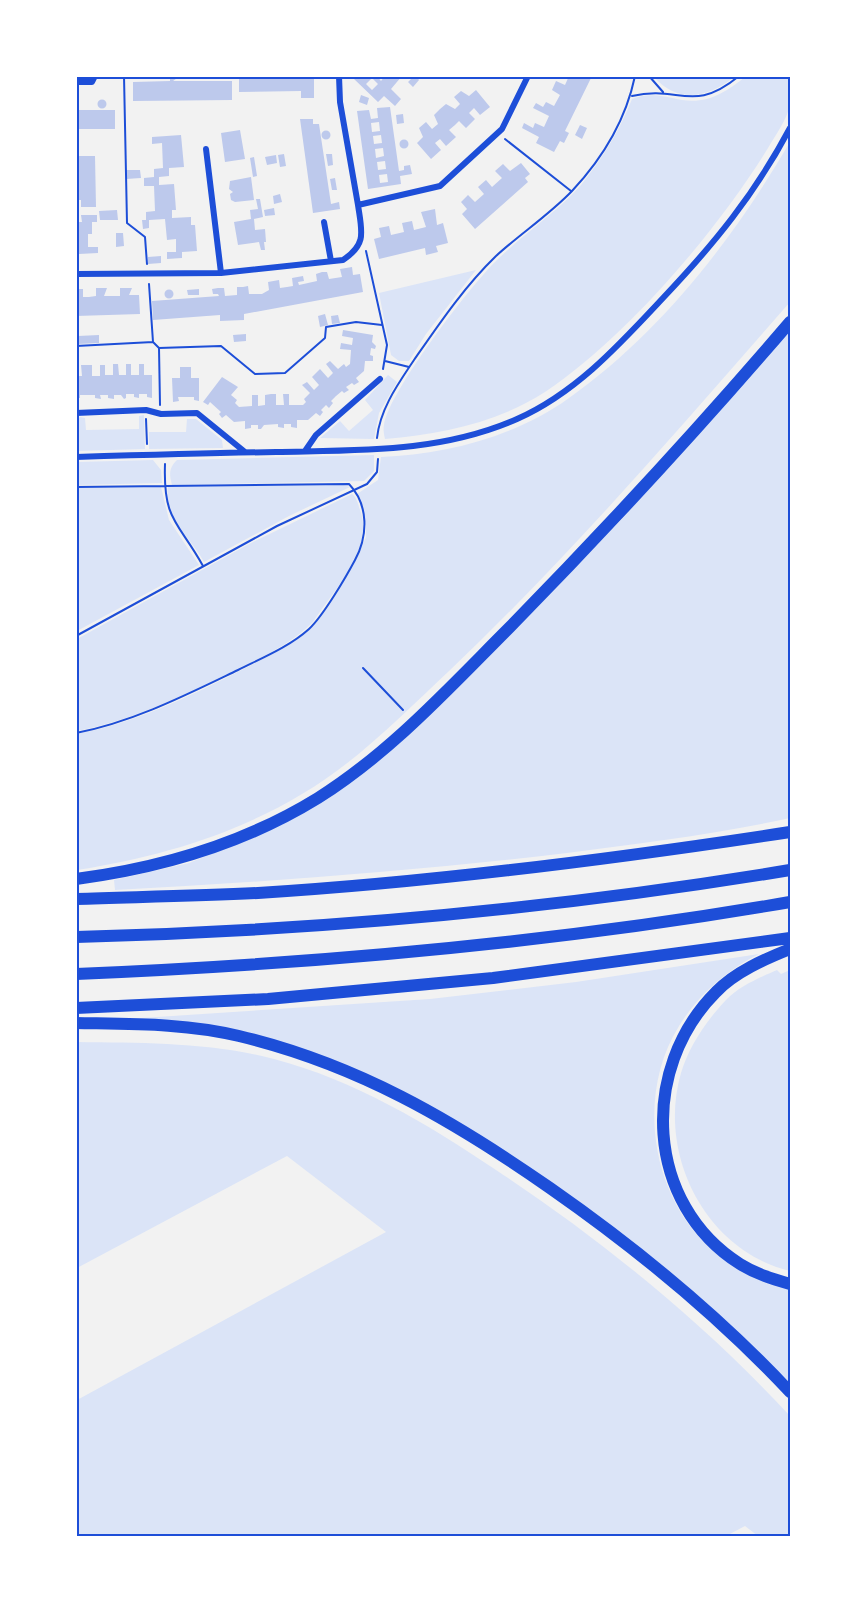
<svg xmlns="http://www.w3.org/2000/svg" width="867" height="1613" viewBox="0 0 867 1613" font-family="'Source Serif 4',serif">
<style>
.green{fill:#dbe4f7}
.building{fill:#bdc9ec;fill-rule:evenodd}
.lines{fill:none;stroke-linecap:round;stroke-linejoin:round}
.path{stroke:#1d4ed8;stroke-width:2}
.minor{stroke:#1d4ed8;stroke-width:6}
.motorway{stroke:#1d4ed8;stroke-width:12}
.neatline{fill:none;stroke:#1d4ed8;stroke-width:2}
</style>
<rect width="100%" height="100%" fill="#f2f2f2"/>
<!-- green -->
<path class="green" d="M654 77H734C708 98 678 104 654 77Z
M745 77H790C790 85 792 95 790 104 788 118 775 136 768 148 717 231 626 338 545 392 497 423 440 434 385 439 384 435 383 430 384 425 388 393 470 286 496 261 523 234 556 213 581 185 602 159 620 130 632 99 650 92 663 96 682 100 708 104 726 92 745 77Z
M790 142V302C680 428 571 555 449 671 403 714 357 762 302 794 232 836 157 857 77 870V734C141 722 203 690 261 660 280 650 301 640 315 624L353 566 366 537V525L357 494 378 480 381 457C445 455 517 436 569 398 661 333 734 238 790 142Z
M476 270 426 334 409 361H399L391 355 379 293Z
M790 330V818C717 834 642 843 567 853 417 871 266 882 115 890L114 880 189 863 258 835 326 797 501 644 623 518Z
M388 375 397 382 379 413 374 439 320 438 340 421 349 431 373 410 365 400Z
M144 415 145 449 77 451V420L80 417 85 418 86 430 139 429V416Z
M187 419H196L222 440 223 448 149 449V432H186Z
M374 455V471L364 481 172 485C169 474 169 468 177 460Z
M153 460 161 470 162 483 77 485V462Z
M343 485 350 487 289 516 204 562C191 538 163 517 168 487Z
M161 487 169 520 199 565 77 631 76 488Z
M352 494C357 498 358 504 360 510 375 549 333 591 313 622 289 646 256 660 227 674 179 698 129 721 77 731V639L249 544Z
M759 954C727 970 698 995 679 1026 637 1093 650 1191 707 1245 731 1267 761 1277 790 1290V1389L754 1352 488 1143 291 1047 111 1020 430 999 576 982Z
M777 970 781 974 790 970V1271C706 1251 657 1155 681 1073 689 1046 707 1020 726 1000 739 986 761 977 777 970Z
M77 1042C144 1043 209 1042 274 1059 354 1080 428 1124 496 1170 603 1241 703 1322 790 1416V1536H758L745 1526 726 1536H77V1400L386 1232 287 1156 77 1268Z"/>
<!-- building -->
<path class="building" d="M164 76H180L173 81H232V100L133 101V82L170 81V79Z
M239 76H314V98H301V91L239 92Z
M356 76H377L381 81 385 76H402L391 89 401 99 395 106 384 96 378 102 354 79ZM372 78 378 84 372 90 366 84Z
M409 76H416L419 80 413 87 408 82 411 79Z
M569 76 591 78 565 131 569 133 564 143 560 141 554 152 536 143 539 137 522 128 524 123 533 128 535 123 544 127 549 116 533 108 536 103 543 107 546 102 554 106 560 95 552 90 556 81 565 85Z
M476 90 490 107 480 115 474 108 469 113 475 119 466 128 459 121 455 125 449 130 456 137 446 146 440 139 435 143 441 150 431 159 417 143 423 137 419 128 426 122 432 129 438 124 434 115 440 109 446 104 455 109 460 104 454 97 461 91 469 96Z
M361 95 369 98 367 105 359 102Z
M97.5 104a4.5 4.5 0 1 1 9 0a4.5 4.5 0 1 1-9 0Z
M390 107 399 171 404 170V166L410 165 412 174 400 176 401 184 368 189 357 111 369 110 371 119 378 118 377 108ZM379 122 380 131 372 132 371 123ZM381 135 382 143 374 144 373 136ZM383 148 384 156 376 158 375 149ZM385 161 386 169 378 170 377 162ZM387 174 388 182 380 183 379 175Z
M76 110H115V129H76Z
M403 114 404 123 397 124 396 115Z
M300 119H313V124H319L331 204 339 202 340 209 313 213Z
M580 125 587 128 582 139 575 135Z
M240 130 245 159 225 162 221 133Z
M321.5 135a4.5 4.5 0 1 1 9 0a4.5 4.5 0 1 1-9 0Z
M181 135 184 167 169 168V176L159 177V185L174 184 176 210H172V218L191 217V225H195L197 251 182 252V258L167 259V252H176V239L167 240 165 219 149 220V228L143 229 142 220H146V212L155 211 154 186H144V178L154 177V169L163 168 162 143 152 144V137Z
M399.5 144a4.5 4.5 0 1 1 9 0a4.5 4.5 0 1 1-9 0Z
M284 154 286 166 280 167 278 155Z
M326 154H332L333 165 328 166Z
M276 155 277 163 267 165 265 157Z
M76 156H95L96 207H81V200H76Z
M254 157 257 176 253 177 250 158Z
M521 163 530 174 525 178 528 182 475 229 462 214 467 209 461 202 468 195 475 202 484 194 478 187 486 180 492 187 502 178 495 171 503 164 510 171Z
M126 170H140L141 178 126 179Z
M251 177 254 200 235 202 231 200 230 194 233 192 229 189 230 181Z
M335 178 337 190H332L330 179Z
M280 194 282 202 274 204 273 196Z
M256 199H260L263 217 254 219 255 230 265 229 266 242H264L265 250H261L259 242 238 245 234 222 251 219 250 210 258 209Z
M274 208 275 215 265 216 264 210Z
M435 209 437 225 443 223 448 243 436 246 438 252 426 255 425 248 379 259 374 239 381 237 379 228 389 226 391 235 404 232 402 223 412 221 414 230 426 227 421 212Z
M117 210 118 220H100L99 211Z
M81 215H97V222H92V234H88V247H98V253L79 254 76 222H82Z
M116 233H123L124 246 116 247Z
M161 256V263L148 264V257Z
M352 267 353 275 360 274 363 292 244 314V320L220 321V315L153 320 152 301 219 296 218 294H213L212 289 218 288H224L225 296 237 295V287H243L248 286 249 294H262L269 290 268 282 279 280 280 288 287 287 293 286 292 278 303 276 304 281 298 282 299 285 317 281 316 274 322 272H327L329 279 342 277 340 269Z
M96 288H107L104 296H120V288H132L129 295H139L140 314 76 316V289H83V297H89L96 296Z
M199 289V295H188L187 290Z
M164.5 294a4.5 4.5 0 1 1 9 0a4.5 4.5 0 1 1-9 0Z
M325 314 328 325 320 327 318 316Z
M338 315 340 323 332 324 331 316Z
M343 330 373 335 372 342 376 346 375 349 371 348 370 355 373 356V361H365L364 371 356 378 359 382 354 385 352 383 346 387 349 390 344 393 342 391 336 396 331 401 333 403 329 408 326 405 321 410 323 412 320 416 316 413 308 420H297V428L291 427V424H284V428L278 427V424L264 425 261 429H258V425H251V428L245 429V421L234 422 226 415 222 418 219 414 221 412 210 402 208 405 203 402 222 377 238 387 231 395 237 400 235 403 239 407 252 406V395H258V406L265 405V395L271 394H276V405H284L283 394H289V405H303L306 402 304 399 310 393 302 385 307 382 314 390 319 385 312 377 320 369 328 378 333 373 326 364 330 361 338 369 344 364 346 367 350 364 351 350 340 349 341 343 352 345 353 338 342 336Z
M246 334V341L234 342 233 335Z
M99 335V343L78 344V336Z
M113 364H118L119 375H126V364H131V375H139V364H144V375H152V398L147 397V394H139V398L134 397V394H126V398L124 399 121 395H114V399L108 398V395H100L101 399 95 398V395H80V398H76V376H82L81 365H92V376H100V365H105V375H113Z
M180 367H191V378H199V401L194 400V397H178L179 401 173 402 172 378H180Z"/>
<g class="lines">
<!-- path -->
<path class="path" d="M124 76 127 223 145 237 147 264
M649 76 663 92
M632 96C680 85 693 114 739 76
M505 139 571 191
M366 251 387 345 383 369
M149 284 153 342 159 348 160 405
M76 346 153 342
M159 348 221 346 255 374 285 373 325 338 326 327 356 322 382 325
M385 361 409 367
M146 419 147 444
M377 438C380 409 398 384 414 360 439 324 464 287 496 256 520 234 549 215 572 191 602 159 626 119 635 76
M165 464C163 521 178 521 203 566
M76 487 349 484C369 505 368 536 355 560 346 577 323 616 309 629 289 647 262 658 238 670 186 695 133 722 76 733
M76 636 277 526 367 484 377 472 378 459
M363 668 403 710"/>
<!-- minor -->
<path class="minor" d="M339 76 340 102 358 205 440 186 502 129 528 76
M76 82H92L95 76
M206 149 221 273
M324 222 331 261
M76 274 221 273 343 260C367 244 362 232 358 205
M76 413 146 410 161 414 197 413 245 452
M305 451 316 435 380 379
M76 457C143 455 210 453 276 452 359 450 440 453 517 419 576 393 620 344 663 298 714 244 755 194 790 128"/>
<!-- motorway -->
<path class="motorway" d="M76 879C161 868 245 843 318 798 391 752 449 688 509 628 606 529 700 427 790 322
M76 899C137 897 198 896 258 893 436 882 614 859 790 832
M76 937C315 931 555 909 790 870
M790 949C765 959 735 972 716 992 639 1069 645 1204 740 1264 756 1274 773 1279 790 1284
M76 974C316 964 555 943 790 902
M76 1008 268 999 493 978 790 938
M76 1023C130 1024 186 1023 239 1036 356 1064 451 1119 550 1188 636 1248 718 1315 790 1392"/>
</g>
<!-- border -->
<rect width="867" height="1613" fill="none" stroke="#ffffff" stroke-width="156"/>
<rect x="78" y="78" width="711" height="1457" class="neatline"/>
</svg>
